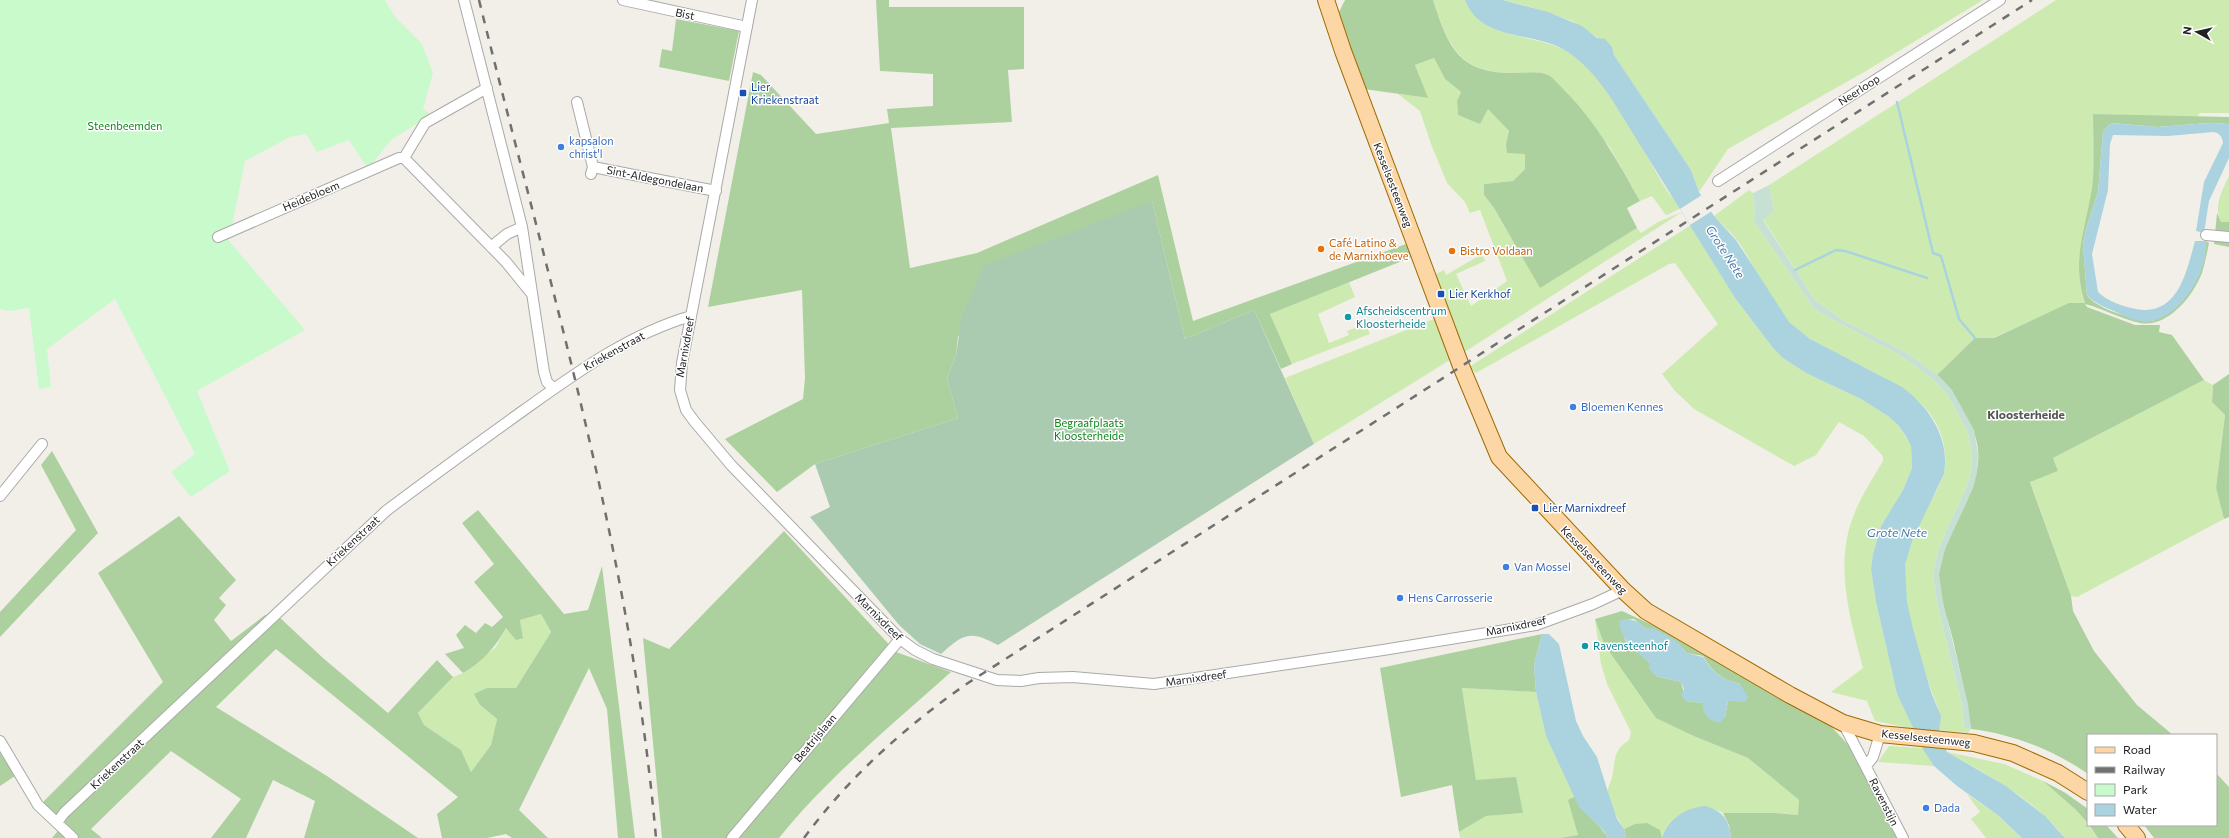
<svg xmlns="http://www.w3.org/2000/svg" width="2229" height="838" viewBox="0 0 2229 838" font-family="Commissioner,sans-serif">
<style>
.grass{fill:#cdebb0}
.forest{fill:#add19e;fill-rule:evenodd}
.wetland{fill:#c6e0d4}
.cemetery{fill:#aacbaf}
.park{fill:#c8facc}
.water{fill:#aad3df}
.pier{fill:#f2efe9}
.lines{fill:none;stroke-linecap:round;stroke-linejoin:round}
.stream{stroke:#aad3df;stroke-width:2.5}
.street-casing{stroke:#a9a9a9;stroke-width:12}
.primary-casing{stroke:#a06b00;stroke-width:18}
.street{stroke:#fff;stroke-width:10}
.primary{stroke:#fcd6a4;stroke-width:16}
.rail{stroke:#707070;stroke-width:2.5;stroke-dasharray:8 8;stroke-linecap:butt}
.transit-dot{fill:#1a4fb4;stroke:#fff;stroke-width:1.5}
.shop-dot{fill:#3f7fe0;stroke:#fff;stroke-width:1.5}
.food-dot{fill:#e8710a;stroke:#fff;stroke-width:1.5}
.culture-dot{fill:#0f9aa8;stroke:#fff;stroke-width:1.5}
.labels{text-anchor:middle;stroke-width:3;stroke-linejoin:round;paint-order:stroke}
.street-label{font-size:11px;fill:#222;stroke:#fff}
.transit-label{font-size:11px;fill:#164399;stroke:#fff;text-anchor:start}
.park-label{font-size:11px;fill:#0c8416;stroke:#fff}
.shop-label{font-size:11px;fill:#366cbe;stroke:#fff;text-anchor:start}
.food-label{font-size:11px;fill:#c56008;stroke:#fff;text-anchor:start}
.culture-label{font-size:11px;fill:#0d838f;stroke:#fff;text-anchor:start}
.water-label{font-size:12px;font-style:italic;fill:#4a7aab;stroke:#fff}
.neighbourhood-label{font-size:12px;font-weight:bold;fill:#555;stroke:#fff}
</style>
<rect width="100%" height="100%" fill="#f2efe9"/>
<!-- grass -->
<path class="grass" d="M1433 0H1465C1481 41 1538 33 1570 53 1610 79 1641 148 1666 189 1670 196 1677 201 1681 208L1667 215 1665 214 1652 196 1640 201 1609 146 1538 72C1471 77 1453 64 1433 0Z
M1503 0H1983L1866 71 1728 149 1699 192 1691 170 1614 55 1612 47 1572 21 1531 7Z
M2056 0H2229V113H2200L2197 117 2093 114C2093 138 2096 165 2092 189 2085 229 2071 263 2085 304L2030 321 1993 338H1975L1937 375 1907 353 1844 321 1815 300 1763 219 1774 211 1769 185Z
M1434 58 1445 79 1461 92 1457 101 1458 115 1480 123 1488 108 1509 131 1506 144 1525 154V169L1513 181 1484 184V195L1494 208 1540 287 1637 228 1641 233 1658 222 1682 212 1463 353 1432 276 1444 270 1446 275 1482 254 1485 261 1456 274 1471 306 1507 281 1480 210 1470 213 1465 202 1447 183 1431 144 1420 111 1398 94 1427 98 1415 65Z
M2229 176V222H2221C2213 206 2222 191 2229 176Z
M1749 190 1753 193 1755 211 1753 220 1815 310 1898 354 1917 367 1936 382 1947 394 1968 432 1972 454 1971 472 1967 486 1939 547 1933 574 1937 603 1962 705 1964 727 1971 729 1968 733 1939 730C1943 709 1935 704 1929 684 1918 647 1901 605 1905 566 1908 533 1932 505 1944 474 1959 382 1839 370 1791 324 1767 301 1756 266 1737 240 1730 231 1721 224 1714 216Z
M1691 225 1735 298 1773 348 1783 358 1806 373 1861 399 1888 416 1898 425 1911 446 1912 468 1903 490 1881 526 1873 554 1871 569 1876 602 1897 694 1914 729 1875 721 1867 701 1831 692 1863 668C1850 618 1833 563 1855 512 1862 495 1873 478 1883 461V456L1864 436 1839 422 1816 455 1794 466 1694 409 1675 391 1662 374 1718 324 1675 263 1669 264 1476 373 1469 367Z
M1349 282 1355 297 1318 314 1329 343 1349 335 1347 331 1366 324 1370 334 1292 364 1270 314Z
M1434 319 1450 360 1314 444 1285 378Z
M2204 380 2213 385 2212 402 2225 415 2216 488 2224 519 2077 597 2071 596 2030 481 2058 471 2053 458Z
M541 614 551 632 516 688H487L480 705 497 719 491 745 471 772 461 750 424 725 418 713 453 677 463 673 496 647 506 628 523 638 520 620Z
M1595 619 1604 644 1696 737 1748 758 1799 800V815L1775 813H1723C1699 800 1670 813 1662 838L1660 830 1635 824 1624 829C1618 819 1608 804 1608 792 1607 788 1611 782 1612 777 1616 760 1612 751 1629 740L1631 732 1607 684 1601 664Z
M1462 688 1536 692 1546 736 1576 796 1569 800 1578 835 1560 838H1460L1459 832 1486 816 1522 813 1476 780Z
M1889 746 1923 748 1934 766 1878 762Z
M1947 752 2004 764 2050 784 2044 782 2076 810 2098 838H2065C2034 799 1990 776 1947 752Z
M1967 794 1999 816 2022 838H1986L1971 819 1980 812Z"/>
<!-- forest -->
<path class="forest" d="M876 0H889V7H1024V69L1008 70 1012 122 891 128 910 268 977 253 1158 175 1193 321 1406 244 1412 257 1270 314 1292 364 1281 369 1254 310 1185 339 1152 201 958 336 956 356 947 378 958 418 815 464 777 492 725 439 803 399 805 378 802 290 708 307 753 72 761 75 816 134 889 123 887 109 933 106V74L880 71Z
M1345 0H1433C1449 50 1460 74 1517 73 1528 73 1539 70 1550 76 1555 80 1560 86 1565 91 1597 123 1618 162 1640 201L1627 208 1637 228 1540 288 1494 208 1484 195V184L1513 181 1525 169V154L1507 153 1506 144 1509 131 1488 109 1480 124 1458 115 1457 101 1461 92 1445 79 1434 58 1415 65 1428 98 1364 89 1339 12Z
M676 19 739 31 729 81 659 67 662 49 672 51Z
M2093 114 2229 117V124L2208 123 2158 127 2111 123 2103 131 2098 192 2086 229 2083 244 2087 295C2099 311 2134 319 2153 321L2203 262 2206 241 2209 243C2207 253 2205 263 2202 273 2193 296 2168 328 2140 323 2121 319 2104 309 2085 304L2087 307 2135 325H2160L2159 332 2172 335 2204 380 2053 458 2058 471 2030 482 2071 596 2073 611 2094 651 2137 705 2173 735H2088V774C2054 750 2012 734 1971 729 1966 699 1960 669 1953 640 1948 619 1938 596 1939 574 1940 556 1950 537 1958 520 1993 449 1981 435 1937 375L1975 338H1994L2069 303H2085C2071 261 2085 230 2092 188 2095 165 2093 138 2093 114Z
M2217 213 2221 222H2229V247L2214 244Z
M2229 374V517L2224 519 2216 488 2225 415 2212 402 2213 385Z
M52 451 98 533 0 637V612L76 530 41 465Z
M478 510 564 614 588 610 602 566 635 838H618L607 709 589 668 519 810 548 838H512L506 834 487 838H442L437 814 458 797 276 649 216 707 327 776 418 838H304L315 801 273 780 246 838H211L241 799 171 751 91 829 102 838H52L63 825 42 803 163 682 98 573 179 516 236 580 219 598 226 605 214 620 231 641 265 615H277L323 658 388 713 437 660 453 677 418 713 424 725 461 750 471 772 491 745 497 719 480 705 474 694 487 688H516L551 632 541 614 520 620 523 638 516 640 506 628C495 648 483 661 463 673L445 654 464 648 456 635 465 625 476 633 485 623 492 627 503 617 474 582 494 564 462 523Z
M784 531 896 652 951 672C892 725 829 776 779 838H662L643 638 669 649Z
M1622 611 1657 627 1829 724 1851 748 1898 838H1731L1729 825 1723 813H1775L1798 815 1799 800 1748 758 1696 737 1656 718 1604 644 1595 619ZM1634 619 1646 629C1656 627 1682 644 1686 653L1703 656C1712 672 1722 680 1740 684L1735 701H1728L1725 717 1703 703 1686 701 1681 682 1656 676 1650 663 1625 640 1623 620Z
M1542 634 1534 665 1536 692 1462 688 1476 780 1516 777 1523 813 1486 816 1459 832 1452 785 1401 797 1380 668Z
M0 753 15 776 0 786Z
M2216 773 2229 787V838H2154L2144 825H2216Z
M2043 781 2064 792 2088 809V824L2076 810Z
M1576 796C1582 814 1599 822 1608 838H1560L1578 835 1568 800Z
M1647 823 1660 830 1662 838H1626L1624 829 1635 824Z
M2089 825H2106L2118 838H2098Z"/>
<!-- wetland -->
<path class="wetland" d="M1769 185 1774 211 1763 220 1815 300 1844 321 1907 353 1940 377 1952 390 1974 430 1978 454 1977 473 1973 488 1945 549 1939 574 1943 602 1968 704 1971 729 1964 727 1962 705 1937 603 1933 574 1939 547 1967 486 1971 472 1972 454 1968 432 1947 394 1936 382 1917 367 1898 354 1815 310 1753 220 1755 211 1753 193Z"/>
<!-- cemetery -->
<path class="cemetery" d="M1152 201 1185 339 1254 310 1314 444 998 645C970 630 964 633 941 654L920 644 899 625 810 517 830 507 815 464 958 418 947 378 956 356 961 320 983 266Z"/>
<!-- park -->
<path class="park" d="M0 0H385L395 17 422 44 433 73 423 109 431 115 391 140 368 169 349 140 317 152 306 134 290 137 245 161 229 241 305 330 197 391 230 471 191 497 171 472 195 454 115 299 47 349 51 387 39 389 29 308 10 311 0 309Z"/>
<!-- water -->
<path class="water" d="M1465 0H1503L1548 12 1582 26 1597 38 1605 39 1612 47 1614 55 1691 170 1699 192 1714 216 1736 240 1789 322 1810 339 1902 387C1930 408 1950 438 1944 474L1912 541 1905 565 1907 602 1913 629 1931 692 1941 716 1939 732 1947 752 2006 786 2045 816 2065 838H2022L1999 816 1957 786 1934 766 1924 751 1897 694 1876 602 1871 569 1873 554 1881 526 1903 490 1912 468 1911 446 1905 435 1898 425 1888 416 1861 399 1806 373 1783 358 1773 348 1735 298 1611 98C1597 78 1582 59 1561 48 1529 32 1480 40 1465 0Z
M2111 123 2158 127 2208 123 2229 124V158L2209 201 2204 233 2196 231 2204 182 2223 143C2222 136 2220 134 2214 132L2168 136 2113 135 2110 144 2108 190 2092 254 2098 292C2108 301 2119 305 2131 308 2177 320 2186 274 2195 241H2206C2208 271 2183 314 2152 321 2141 324 2124 316 2114 311 2104 307 2094 303 2087 295L2083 244 2086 229 2098 192 2103 131Z
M1628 619 1639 622 1646 629 1653 628 1678 642 1686 653 1703 657C1712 672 1722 680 1740 684L1748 697 1746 702 1728 701 1725 717 1720 723C1709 720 1702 715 1703 703L1686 701 1681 695 1684 689 1681 682 1656 676 1649 669 1650 663C1636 651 1621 641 1619 621Z
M1542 634H1549L1559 644 1576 721 1583 736 1597 757 1608 792 1617 819 1624 829 1626 838H1608L1604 831 1579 807 1546 736 1536 692 1534 665Z
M1706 806C1724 812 1729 820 1731 838H1662C1668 819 1686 807 1706 806Z"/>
<!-- pier -->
<path class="pier" d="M1702 195 1712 211 1690 225 1680 209Z"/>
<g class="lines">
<!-- stream -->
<path class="stream" d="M1897 102 1933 253 1941 256 1959 319 1975 338
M1795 270 1836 250 1845 251 1927 278"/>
<!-- street casing -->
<g class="street-casing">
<path id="street" d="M464 0 522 227 544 372 547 382 554 389
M623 0 747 27
M752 0 682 363 680 390 686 410 694 421 731 465 900 639 915 650 933 659 997 680 1021 681 1039 678 1073 677 1154 684 1383 650 1536 625 1593 604 1623 590
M577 102 593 167
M404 158 425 123 487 88
M591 174 593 167 716 191
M1718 181 2000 0
M2206 235 2229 237
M218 237 399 158H404L506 262 532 294
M491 247 507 234 522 227
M0 496 42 444
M1843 723 1903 838
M0 741 38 805 73 838
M1866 766 1873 757 1880 734
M57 823 64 813 386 511C432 476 478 443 524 410 576 373 629 334 691 316
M732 838 900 639"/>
</g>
<!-- primary casing -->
<g class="primary-casing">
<path id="primary" d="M1326 0 1343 51 1461 366 1499 457 1623 590 1646 611 1790 695 1843 723 1880 734 1974 743 2013 753 2058 773 2088 792
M2126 825 2137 838"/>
</g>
<!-- street -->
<use href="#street" class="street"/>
<!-- primary -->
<use href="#primary" class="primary"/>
<!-- rail -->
<path class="rail" d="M479 0C547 277 631 552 656 838
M804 838C849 777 906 726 968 683L2032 0"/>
</g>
<!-- markers -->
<g class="transit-dot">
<rect x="739" y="89" width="8" height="8" rx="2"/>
<rect x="1437" y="290" width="8" height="8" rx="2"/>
<rect x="1531" y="504" width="8" height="8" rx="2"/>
</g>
<g class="shop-dot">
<circle cx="561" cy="147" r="4"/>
<circle cx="1573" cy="407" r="4"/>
<circle cx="1506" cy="567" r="4"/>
<circle cx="1400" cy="598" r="4"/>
<circle cx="1926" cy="808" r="4"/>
</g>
<g class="food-dot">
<circle cx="1321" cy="249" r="4"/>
<circle cx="1452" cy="251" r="4"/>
</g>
<g class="culture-dot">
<circle cx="1348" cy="317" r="4"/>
<circle cx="1585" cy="646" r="4"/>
</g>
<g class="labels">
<!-- street labels -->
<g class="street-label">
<text transform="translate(685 14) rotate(12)" y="4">Bist</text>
<text transform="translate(1859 90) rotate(-33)" y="4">Neerloop</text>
<text transform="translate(655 179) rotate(11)" y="4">Sint-Aldegondelaan</text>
<text transform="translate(1393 185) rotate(69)" y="4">Kesselsesteenweg</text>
<text transform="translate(311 196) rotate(-23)" y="4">Heidebloem</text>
<text transform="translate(685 347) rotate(-80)" y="4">Marnixdreef</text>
<text transform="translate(614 351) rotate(-29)" y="4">Kriekenstraat</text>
<text transform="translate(353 541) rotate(-43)" y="4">Kriekenstraat</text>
<text transform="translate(1594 560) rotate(46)" y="4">Kesselsesteenweg</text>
<text transform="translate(879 617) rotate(45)" y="4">Marnixdreef</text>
<text transform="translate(1516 626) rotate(-12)" y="4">Marnixdreef</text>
<text transform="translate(1196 678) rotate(-8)" y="4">Marnixdreef</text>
<text transform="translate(815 738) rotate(-50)" y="4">Beatrijslaan</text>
<text transform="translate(1926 738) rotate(6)" y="4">Kesselsesteenweg</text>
<text transform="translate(117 764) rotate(-43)" y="4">Kriekenstraat</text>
<text transform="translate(1884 802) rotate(63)" y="4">Ravenstijn</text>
</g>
<!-- transit labels -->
<g class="transit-label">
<text x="751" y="91">Lier<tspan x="751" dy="13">Kriekenstraat</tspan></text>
<text x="1449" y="298">Lier Kerkhof</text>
<text x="1543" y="512">Lier Marnixdreef</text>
</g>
<!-- park labels -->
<g class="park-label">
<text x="125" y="130">Steenbeemden</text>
<text x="1089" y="427">Begraafplaats<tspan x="1089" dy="13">Kloosterheide</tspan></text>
</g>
<!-- shop labels -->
<g class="shop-label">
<text x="569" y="145">kapsalon<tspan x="569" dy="13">christ'l</tspan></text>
<text x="1581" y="411">Bloemen Kennes</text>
<text x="1514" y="571">Van Mossel</text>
<text x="1408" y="602">Hens Carrosserie</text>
<text x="1934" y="812">Dada</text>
</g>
<!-- food labels -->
<g class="food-label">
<text x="1329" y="247">Café Latino &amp;<tspan x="1329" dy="13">de Marnixhoeve</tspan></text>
<text x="1460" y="255">Bistro Voldaan</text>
</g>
<!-- culture labels -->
<g class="culture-label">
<text x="1356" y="315">Afscheidscentrum<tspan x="1356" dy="13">Kloosterheide</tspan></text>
<text x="1593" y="650">Ravensteenhof</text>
</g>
<!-- water labels -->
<g class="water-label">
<text transform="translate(1725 252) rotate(57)" y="4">Grote Nete</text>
<text x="1897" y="537">Grote Nete</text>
</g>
<!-- neighbourhood labels -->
<g class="neighbourhood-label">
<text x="2026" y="419">Kloosterheide</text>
</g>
</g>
<!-- legend -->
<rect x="2087" y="734" width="130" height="92" fill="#ffffff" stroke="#a7a7a7"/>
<rect x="2095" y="747" width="20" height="6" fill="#fcd6a4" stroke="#a7a7a7"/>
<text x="2123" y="754" font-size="12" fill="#222222">Road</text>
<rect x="2095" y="767" width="20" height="6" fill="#707070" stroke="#a7a7a7"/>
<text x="2123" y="774" font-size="12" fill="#222222">Railway</text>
<rect x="2095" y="784" width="20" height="12" fill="#c8facc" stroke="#a7a7a7"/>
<text x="2123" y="794" font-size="12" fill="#222222">Park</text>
<rect x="2095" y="804" width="20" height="12" fill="#aad3df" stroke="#a7a7a7"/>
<text x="2123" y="814" font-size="12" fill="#222222">Water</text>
<!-- north arrow -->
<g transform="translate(2197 32) rotate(278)" stroke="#ffffff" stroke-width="3" paint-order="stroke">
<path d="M0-3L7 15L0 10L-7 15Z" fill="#222222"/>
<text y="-6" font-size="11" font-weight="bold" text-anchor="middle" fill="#222222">N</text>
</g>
</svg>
